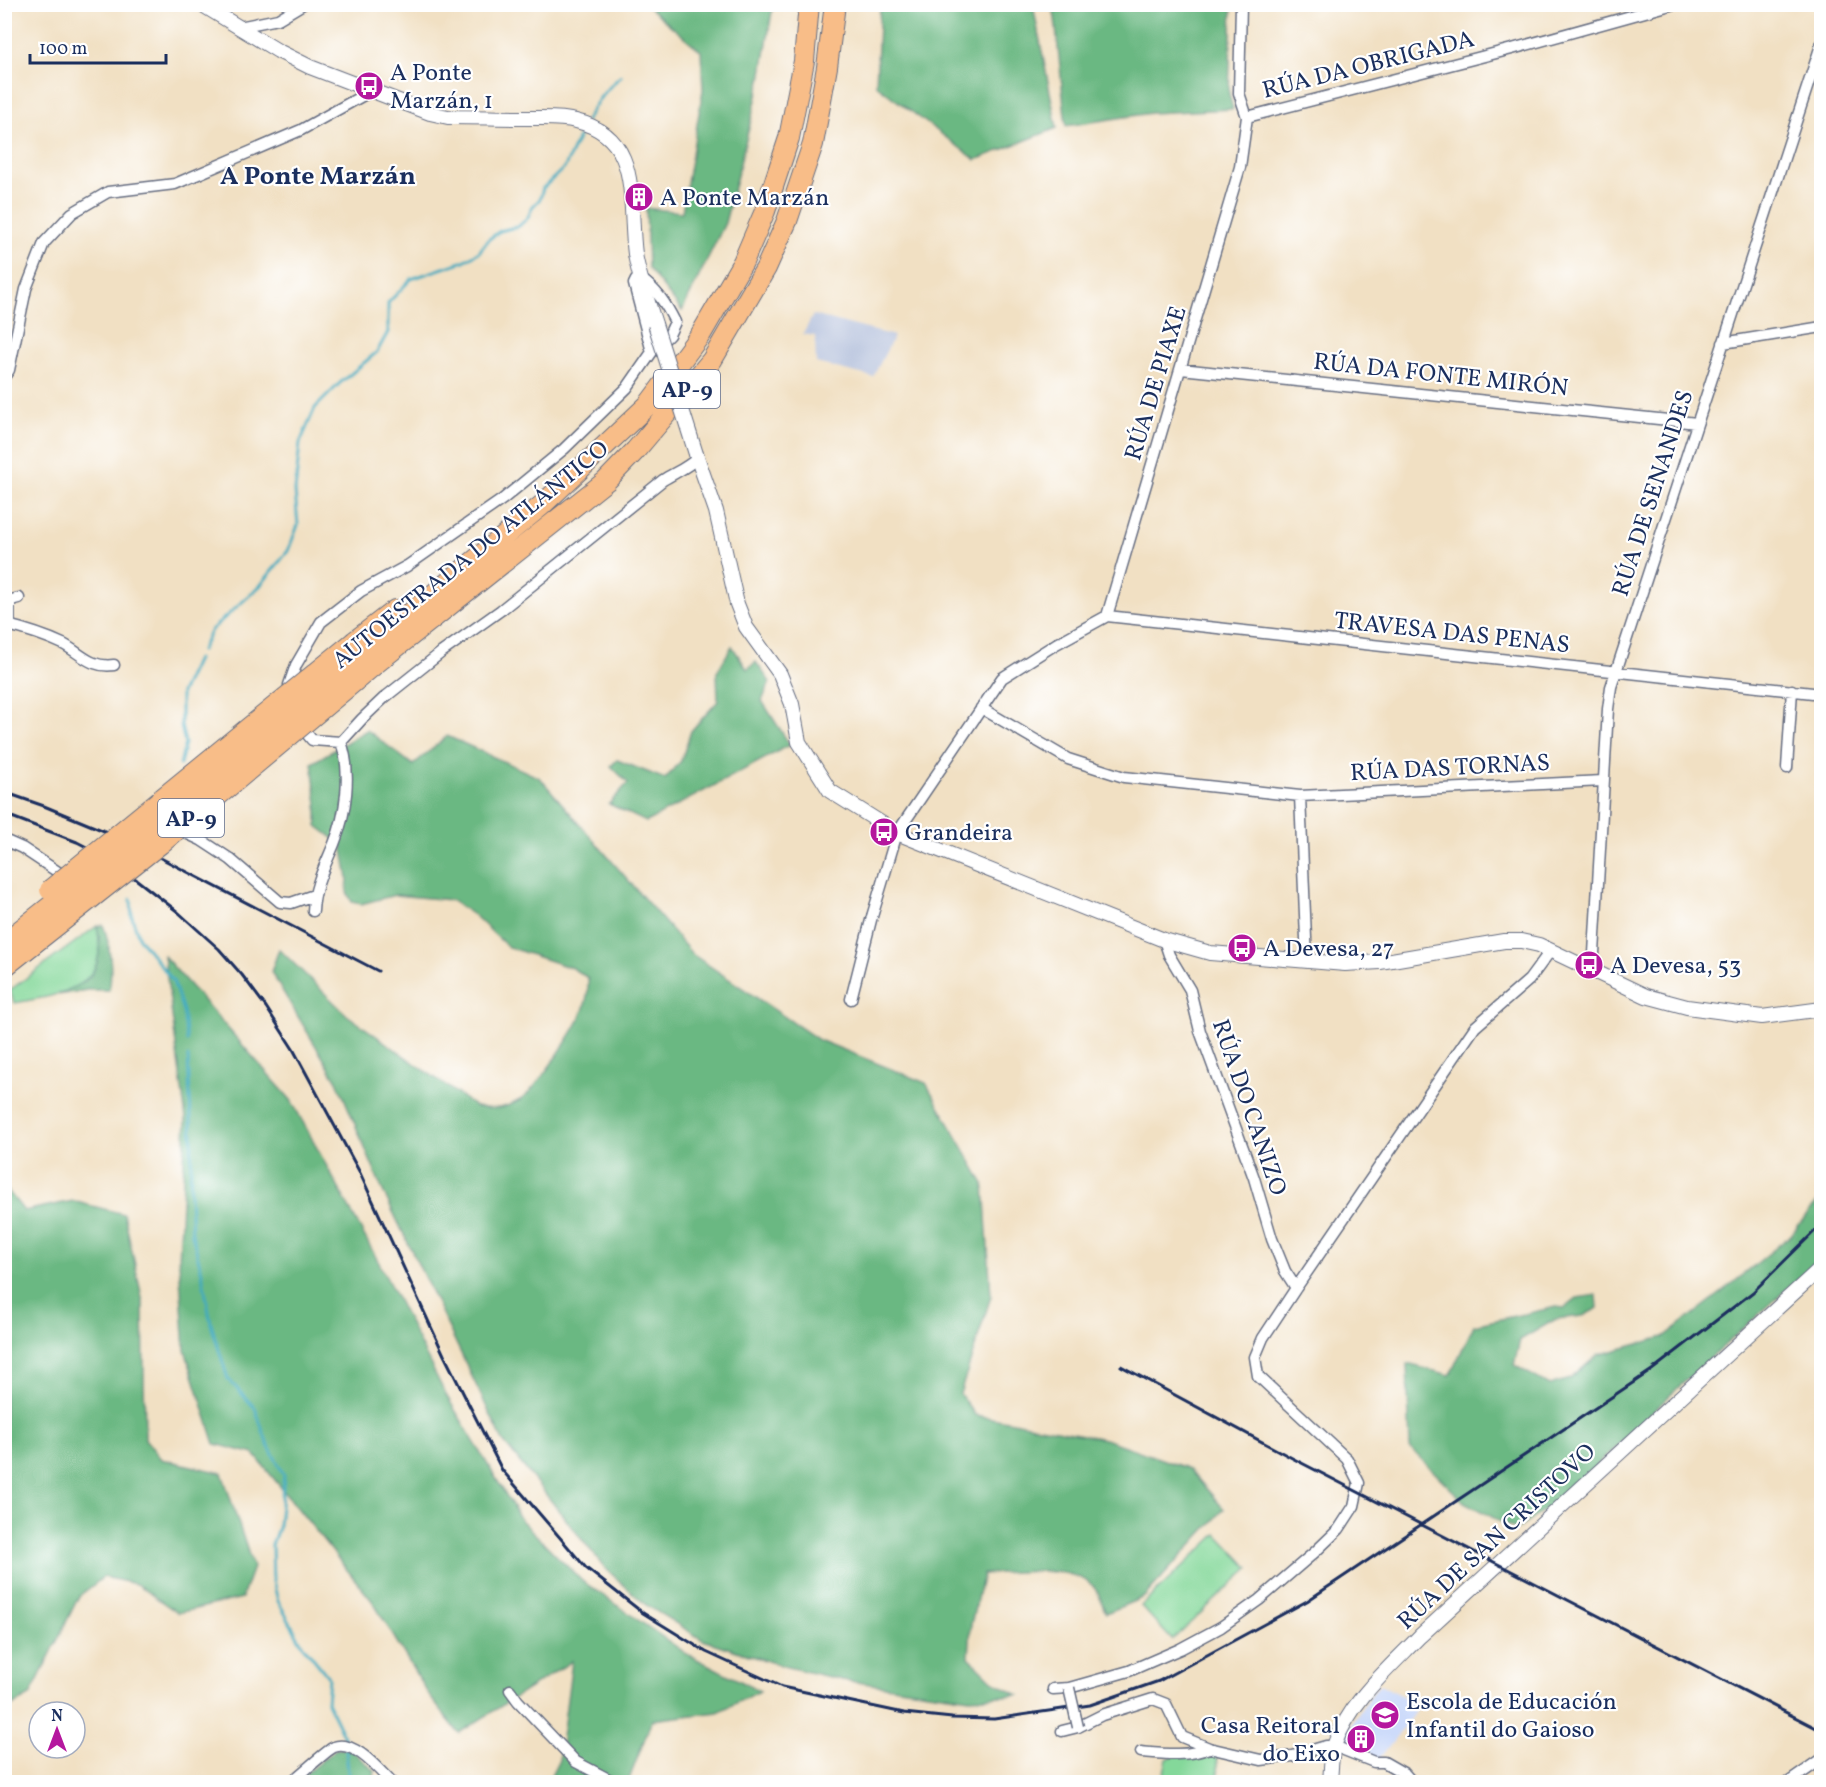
<svg xmlns="http://www.w3.org/2000/svg" width="1826" height="1787" viewBox="0 0 1826 1787" font-family="Vollkorn,serif">
<style>
.built{fill:#cddbfa}
.industrial{fill:#b9c5de}
.green{fill:#84d89a;stroke:#50847c;stroke-width:1.5}
.forest{fill:#6bb882;stroke:#437470;stroke-width:1.5}
.lines{fill:none;stroke-linecap:round;stroke-linejoin:round}
.stream{stroke:#3faabf;stroke-width:3}
.pedestrian-casing{stroke:#666d81;stroke-width:10}
.minor-casing{stroke:#666d81;stroke-width:13}
.tertiary-casing{stroke:#666d81;stroke-width:16}
.motorway-casing{stroke:#666d81;stroke-width:22}
.pedestrian{stroke:#fff;stroke-width:8}
.minor{stroke:#fff;stroke-width:10}
.tertiary{stroke:#fff;stroke-width:14}
.motorway{stroke:#f8bd88;stroke-width:20}
.rail{stroke:#1b2f5e;stroke-width:3}
.minor-bridge-casing{stroke:#666d81;stroke-width:13;stroke-linecap:butt}
.tertiary-bridge-casing{stroke:#666d81;stroke-width:16;stroke-linecap:butt}
.motorway-bridge-casing{stroke:#666d81;stroke-width:22;stroke-linecap:butt}
.minor-bridge{stroke:#fff;stroke-width:10}
.tertiary-bridge{stroke:#fff;stroke-width:14}
.motorway-bridge{stroke:#f8bd88;stroke-width:20}
.labels{text-anchor:middle;stroke-width:4.5;stroke-linejoin:round;paint-order:stroke}
.shield{fill:#fff;stroke:#5f6d8e;stroke-width:1.5}
.shield-label{font-size:22px;font-weight:bold;fill:#1b2f5e}
.street-label{font-size:24px;fill:#1b2f5e;stroke:#fff}
.poi-label{font-size:24px;fill:#1b2f5e;stroke:#fff;text-anchor:start}
.neighbourhood-label{font-size:26px;font-weight:bold;fill:#1b2f5e;stroke:#fff}
</style>
<rect width="100%" height="100%" fill="#fff"/>
<filter id="ink" filterUnits="userSpaceOnUse"><feTurbulence type="fractalNoise" baseFrequency=".0167" numOctaves="2"/><feDisplacementMap in="SourceGraphic" scale="12" xChannelSelector="R" yChannelSelector="G"/><feConvolveMatrix kernelMatrix="1 2 1 2 8 2 1 2 1" color-interpolation-filters="sRGB"/></filter>
<filter id="wash" filterUnits="userSpaceOnUse"><feTurbulence type="fractalNoise" baseFrequency=".008" numOctaves="4" result="noise"/><feDisplacementMap in="SourceGraphic" scale="24" xChannelSelector="R" yChannelSelector="G"/><feGaussianBlur stdDeviation="1.35" result="paint"/><feColorMatrix in="noise" values="0 0 0 0 0 0 0 0 0 0 0 0 0 0 0 0 0 1.4 0 .05"/><feComposite in="paint" operator="in"/></filter>
<g filter="url(#wash)">
<rect width="100%" height="100%" fill="#f1e0c3"/>
<!-- built -->
<path class="built" d="M1380 1684 1420 1706 1378 1760 1342 1740 1365 1703Z"/>
<!-- industrial -->
<path class="industrial" d="M813 315 894 336 873 377 816 363 815 336 803 334Z"/>
<!-- green -->
<path class="green" d="M97 926C112 988 61 995 14 1003L10 990Z
M1217 1534 1249 1568 1172 1640 1141 1606Z
M1217 1753 1219 1780 1199 1782 1162 1781 1167 1759 1173 1756Z"/>
<!-- forest -->
<path class="forest" d="M646 5H773L761 80 725 223 682 311 648 268 646 208 682 212 703 90 701 51Z
M880 5H1033L1057 128 976 160 876 85Z
M1052 5H1232L1229 94 1233 109 1151 113 1066 126 1055 18Z
M732 646 747 669 756 662 770 682 762 701 790 745 646 822 609 804 628 783 611 766 617 760 665 779 681 761 691 731 718 701 717 672Z
M367 730 413 765 447 736 540 778 692 954 819 1040 926 1083 984 1184 991 1296 960 1394 975 1415 1105 1439 1189 1469 1224 1509 1144 1597 1106 1613C1102 1606 1100 1593 1094 1587 1071 1563 1014 1573 983 1574L971 1624 969 1657 993 1681 1018 1695 970 1698 842 1680 783 1666 703 1640 646 1605 605 1568 503 1441 382 1189 337 1081 271 972 279 949 347 1015 476 1107C494 1110 504 1109 520 1100 533 1094 573 1033 580 1018 586 1005 589 992 588 978L572 968 508 947 475 916 451 900 395 895 361 904 352 902 347 892 348 878 342 845 317 826V804L312 763Z
M103 925C110 942 113 973 109 990H87L58 995C67 990 80 986 87 979 101 966 101 944 97 926Z
M164 956 291 1100 378 1261 446 1395 521 1520 581 1580 687 1654 760 1691 718 1712 652 1720 628 1782H548L559 1760 572 1661 459 1733 430 1697 373 1602 254 1454 215 1444 185 1350 179 1262 186 1119Z
M4 1186 24 1211 73 1201 124 1214 143 1302 145 1439 161 1459 222 1473 253 1567 242 1598 178 1613 136 1584 104 1577 79 1596 30 1696 5 1710Z
M1821 1197V1258C1769 1306 1715 1353 1663 1402 1616 1447 1571 1494 1516 1530L1464 1502 1410 1448 1407 1364 1450 1375 1474 1325 1556 1307 1564 1308 1577 1298 1597 1295 1598 1308 1583 1316 1556 1319 1520 1340 1514 1365 1549 1385 1570 1379 1598 1355 1664 1337 1721 1293 1791 1235Z
M349 1748 375 1771 374 1776 378 1782H309L308 1778 304 1775 336 1749Z"/>
<g class="lines">
<!-- stream -->
<path class="stream" d="M586 121C595 103 606 88 621 76
M201 651 211 630 260 586 288 551 298 525 295 491 300 443 315 408 340 383 377 352 388 332V303L411 279 464 261 479 252 489 239 500 231 519 226 528 217 533 206 540 199 543 188 565 167 583 127
M180 765 185 743 181 726V693L197 659
M131 899 132 917 139 938 173 981 183 1011 187 1041
M188 1057 192 1138 190 1194 192 1234 202 1273 211 1324 228 1379 255 1408 268 1445 284 1475 279 1525 272 1545 273 1581 278 1601 302 1644 329 1678 327 1702 344 1737 345 1743
M346 1750 349 1782"/>
</g>
</g>
<g filter="url(#ink)">
<g class="lines">
<!-- pedestrian casing -->
<g class="pedestrian-casing">
<path id="pedestrian" d="M11 600V626"/>
</g>
<!-- minor casing -->
<g class="minor-casing">
<path id="minor" d="M239 27 278 19 303 4
M1247 117 1512 49 1674 4
M1723 343 1822 327
M1181 369 1697 423
M4 377 9 370 26 289 44 243 72 213 108 192 175 184 301 130 371 91
M4 602 19 598
M1107 616 1822 694
M4 624C24 629 44 635 63 644 82 654 90 668 114 665
M290 693 289 685 296 665 321 622 361 591 407 566 503 499 564 449 627 388 652 352 669 335 675 322C666 304 657 290 640 278L636 280 634 284 652 352
M981 708 1068 759 1124 777 1300 796 1603 781
M299 724 312 740 341 742 362 719 384 698 442 652 501 610 663 480C674 473 689 467 697 458
M1787 768 1792 690
M1300 796 1307 962
M175 828 201 840 230 859 280 902 291 903 314 895
M4 840 22 848 70 880
M313 911C314 886 325 866 334 844 346 815 352 772 341 742
M1164 940 1169 955 1190 990 1200 1031 1254 1178 1272 1239 1285 1271 1296 1288
M1593 971 1608 709 1611 687 1822 42
M851 999 871 920 897 833 1002 678 1056 644 1107 616 1240 167 1247 117 1239 93 1241 4
M1053 1689 1069 1688 1129 1671 1180 1649 1221 1627 1259 1600 1315 1552 1339 1529 1354 1506 1359 1483 1347 1459 1258 1376 1255 1357 1263 1338 1296 1288 1475 1027 1529 980 1551 950
M510 1690 518 1701 576 1762 614 1782
M1062 1731 1078 1727 1102 1715 1153 1699 1166 1704 1182 1737 1209 1748 1261 1760 1292 1756 1326 1746H1334L1374 1762H1384L1405 1774 1412 1782
M1141 1752C1163 1754 1188 1757 1209 1748
M291 1782C299 1776 327 1750 334 1747 354 1739 379 1770 391 1782
M1789 1782 1822 1759"/>
</g>
<!-- tertiary casing -->
<g class="tertiary-casing">
<path id="tertiary" d="M201 4 278 51 310 67 430 113 448 117C476 117 503 118 530 118 545 118 562 117 576 121 643 137 628 201 635 254 639 278 648 301 655 324
M696 454 716 511 737 604 746 627 780 674 792 704 799 742 830 791 897 833 1164 940 1210 953 1345 964 1380 962 1504 941H1521L1539 945 1646 996 1687 1007 1762 1017 1822 1009
M1330 1782C1331 1771 1331 1757 1334 1746 1349 1702 1389 1668 1420 1636L1822 1267"/>
</g>
<!-- motorway casing -->
<g class="motorway-casing">
<path id="motorway" d="M355 641 395 610
M362 653 541 506 648 405 701 334 743 262 765 211 789 138 804 61 809 4
M374 665 606 481 635 451 712 360 766 268 787 221 813 144 827 67 835 4"/>
</g>
<!-- pedestrian -->
<use href="#pedestrian" class="pedestrian"/>
<!-- minor -->
<use href="#minor" class="minor"/>
<!-- tertiary -->
<use href="#tertiary" class="tertiary"/>
<!-- motorway -->
<use href="#motorway" class="motorway"/>
<!-- rail -->
<path class="rail" d="M4 792 44 806 126 840 378 971
M4 814 77 842 110 859 178 912 219 949 242 975 266 1007 293 1049 359 1171 444 1355 502 1470 586 1568 643 1613 706 1652 782 1687 904 1713 952 1718 994 1719 1090 1705 1159 1681 1307 1601 1652 1370 1753 1292 1822 1224
M1121 1366 1292 1458 1822 1731"/>
<!-- minor-bridge casing -->
<g class="minor-bridge-casing">
<path id="minor-bridge" d="M1069 1688 1078 1727"/>
</g>
<!-- tertiary-bridge casing -->
<g class="tertiary-bridge-casing">
<path id="tertiary-bridge" d="M655 324 696 454"/>
</g>
<!-- motorway-bridge casing -->
<g class="motorway-bridge-casing">
<path id="motorway-bridge" d="M50 890 355 641
M4 943 266 735 362 653
M4 967 160 844 374 665"/>
</g>
<!-- minor-bridge -->
<use href="#minor-bridge" class="minor-bridge"/>
<!-- tertiary-bridge -->
<use href="#tertiary-bridge" class="tertiary-bridge"/>
<!-- motorway-bridge -->
<use href="#motorway-bridge" class="motorway-bridge"/>
</g>
</g>
<!-- icons -->
<defs>
<g id="bus-disc" transform="scale(1.5)"><circle r="9.5" fill="#b5179e" stroke="#fff"/><path d="M-5-6H5V4H4V6H2V4H-2V6H-4V4H-5ZM-3.5-4V0h7V-4ZM-3.5 1.2v1.5H-2V1.2ZM2 1.2v1.5H3.5V1.2Z" fill="#fff"/></g>
<g id="building-disc" transform="scale(1.5)"><circle r="9.5" fill="#b5179e" stroke="#fff"/><path d="M-4-6H4V6H1V3H-1V6H-4ZM-2.5-4.3h1.7v1.8h-1.7ZM.8-4.3h1.7v1.8H.8ZM-2.5-1h1.7V.8h-1.7ZM.8-1h1.7V.8H.8Z" fill="#fff"/></g>
<g id="school-disc" transform="scale(1.5)"><circle r="9.5" fill="#b5179e" stroke="#fff"/><path d="M0-5L7-2L0 1L-7-2ZM-4 1L0 2.5L4 1V4Q0 6-4 4Z" fill="#fff"/></g>
</defs>
<g fill-rule="evenodd">
<use href="#bus-disc" x="369" y="86"/>
<use href="#building-disc" x="639" y="197"/>
<use href="#bus-disc" x="884" y="832"/>
<use href="#bus-disc" x="1242" y="948"/>
<use href="#bus-disc" x="1589" y="965"/>
<use href="#school-disc" x="1385" y="1715"/>
<use href="#building-disc" x="1361" y="1739"/>
</g>
<g class="labels">
<!-- shield labels -->
<g class="shield">
<rect x="654" y="370" width="66" height="38" rx="4.5"/>
<rect x="158" y="799" width="66" height="38" rx="4.5"/>
</g>
<g class="shield-label">
<text x="687" y="397">AP-9</text>
<text x="191" y="826">AP-9</text>
</g>
<!-- street labels -->
<g class="street-label">
<text transform="translate(1368 64) rotate(-14)" y="8">RÚA DA OBRIGADA</text>
<text transform="translate(1441 374) rotate(6)" y="8">RÚA DA FONTE MIRÓN</text>
<text transform="translate(1155 383) rotate(-73)" y="8">RÚA DE PIAXE</text>
<text transform="translate(1652 493) rotate(-72)" y="8">RÚA DE SENANDES</text>
<text transform="translate(470 554) rotate(-39)" y="8">AUTOESTRADA DO ATLÁNTICO</text>
<text transform="translate(1452 632) rotate(6)" y="8">TRAVESA DAS PENAS</text>
<text transform="translate(1450 767) rotate(-3)" y="8">RÚA DAS TORNAS</text>
<text transform="translate(1250 1107) rotate(71)" y="8">RÚA DO CANIZO</text>
<text transform="translate(1496 1536) rotate(-43)" y="8">RÚA DE SAN CRISTOVO</text>
</g>
<!-- poi labels -->
<g class="poi-label">
<text x="390" y="80">A Ponte<tspan x="390" dy="28">Marzán, 1</tspan></text>
<text x="660" y="205">A Ponte Marzán</text>
<text x="905" y="840">Grandeira</text>
<text x="1263" y="956">A Devesa, 27</text>
<text x="1610" y="973">A Devesa, 53</text>
<text x="1406" y="1709">Escola de Educación<tspan x="1406" dy="28">Infantil do Gaioso</tspan></text>
<text x="1340" y="1733" text-anchor="end">Casa Reitoral<tspan x="1340" dy="28">do Eixo</tspan></text>
</g>
<!-- neighbourhood labels -->
<g class="neighbourhood-label">
<text x="318" y="184">A Ponte Marzán</text>
</g>
</g>
<!-- margin -->
<rect width="1826" height="1787" fill="none" stroke="#fff" stroke-width="24"/>
<!-- north arrow -->
<g transform="translate(57 1730)"><circle r="28" fill="#ffffff" stroke="#a4acbf" stroke-width="1.5"/>
<path d="M0-4.5L10 22L0 15L-10 22Z" fill="#b5179e"/>
<text y="-9" font-size="16" font-weight="bold" text-anchor="middle" fill="#1b2f5e">N</text>
</g>
<!-- scale -->
<path d="M30 54v9h136v-9" fill="none" stroke="#1b2f5e" stroke-width="3"/>
<text x="39" y="54" font-size="18" fill="#1b2f5e" stroke="#ffffff" stroke-width="4.5" paint-order="stroke">100 m</text>
</svg>
